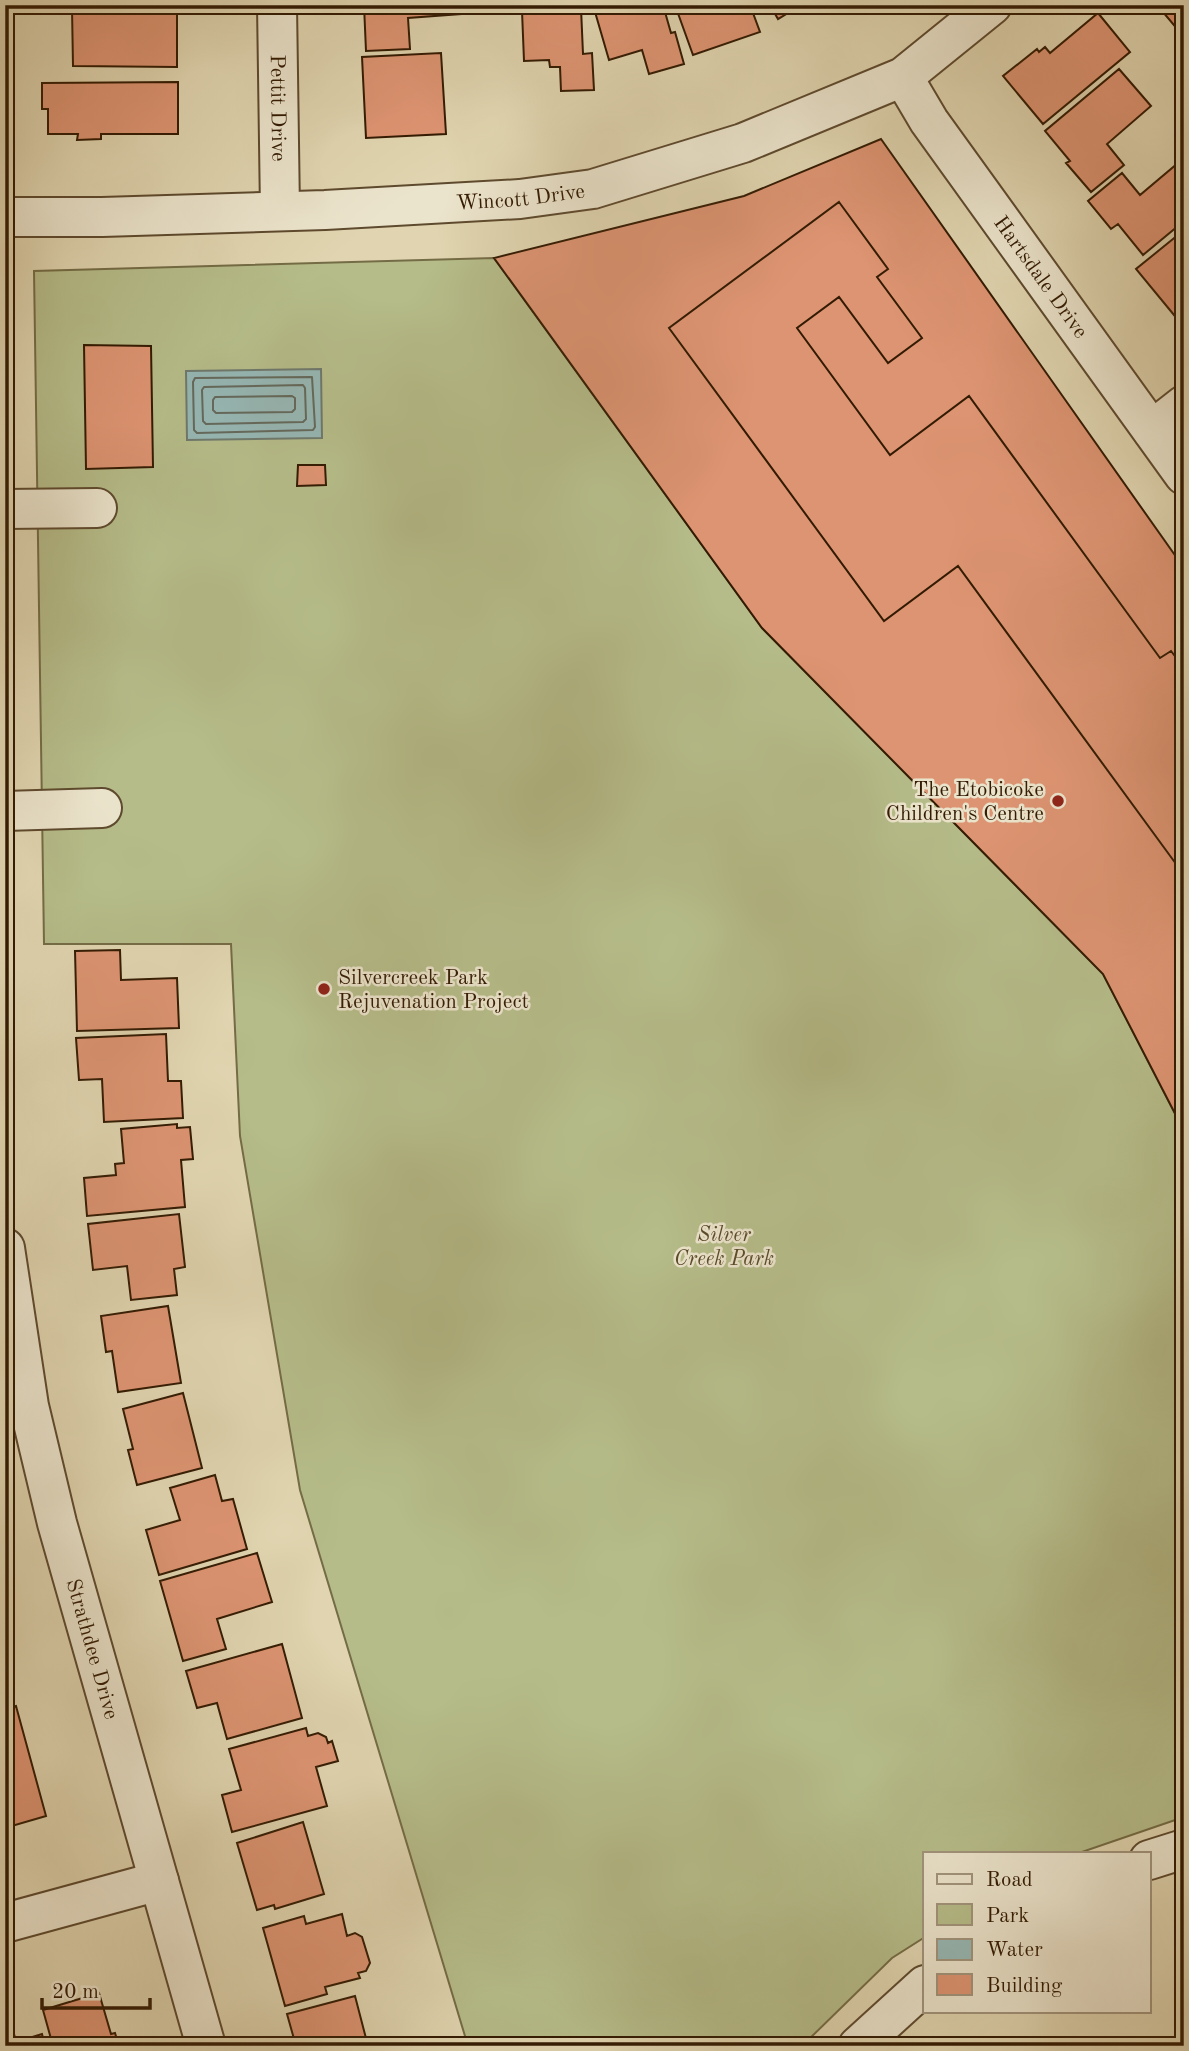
<svg xmlns="http://www.w3.org/2000/svg" width="1189" height="2051" viewBox="0 0 1189 2051" font-family="'Old Standard TT',serif">
<style>
.green{fill:#b5bc89;stroke:#746c46;stroke-width:2}
.water{fill:#96b7b4;stroke:#6e796d;stroke-width:2}
.lines{fill:none;stroke-linecap:round;stroke-linejoin:round}
.shore{stroke:#64695c;stroke-width:2}
.building{fill:#dd9472;stroke:#331b03;stroke-width:2}
.minor-casing{stroke:#5e4a2e;stroke-width:42}
.minor{stroke:#ebe4cc;stroke-width:38}
.poi-dot{fill:#8f2418;stroke:#ebe4cc;stroke-width:2.5}
.labels{text-anchor:middle;stroke-width:5;stroke-linejoin:round;paint-order:stroke}
.street-label{font-size:21px;fill:#331b03;stroke:#ebe4cc}
.poi-label{font-size:21px;fill:#331b03;stroke:#ebe4cc;text-anchor:end}
.park-label{font-size:21px;font-style:italic;fill:#5a4b2b;stroke:#ebe4cc}
</style>
<rect width="100%" height="100%" fill="#e0d5b0"/>
<filter id="stains"><feTurbulence type="fractalNoise" baseFrequency=".00286" numOctaves="4"/><feColorMatrix values="0 0 0 0 .2 0 0 0 0 .09 0 0 0 0 .02 0 0 0 .5 -.17"/></filter>
<radialGradient id="worn" r=".72"><stop offset=".6" stop-color="#630" stop-opacity="0"/><stop offset="1" stop-color="#630" stop-opacity=".3"/></radialGradient>
<!-- green -->
<path class="green" d="M494 258 762 628 1103 974 1184 1131V1817L1079 1853H925V1937L892 1958 802 2046H468L300 1490 240 1136 231 944H44L34 271Z"/>
<!-- water -->
<path class="water" d="M321 369 322 438 187 440 186 371Z"/>
<g class="lines">
<!-- shore -->
<path class="shore" d="M312 377 315 427 313 430 197 433 194 430 193 382 195 378Z
M303 385 305 388 306 419 303 422 206 424 203 421 202 390 204 387Z
M292 396 295 398V409L292 412 216 413 213 410V400L215 397Z"/>
</g>
<!-- building -->
<path class="building" d="M114 5H177V67L73 66 72 8 114 7Z
M364 5H461V14L408 18 410 49 366 51Z
M593 5H663L671 33 675 32 684 64 649 74 642 50 609 60Z
M675 5H750L760 32 693 55Z
M770 5H801L778 19Z
M1157 5H1184V37Z
M581 8 583 54 592 53 594 90 561 91 560 67H550L549 60 524 61 522 11Z
M1098 13 1130 52 1043 124 1003 76 1037 49 1039 52 1045 47 1050 53Z
M441 53 446 134 366 138 362 57Z
M1119 69 1151 106 1107 144 1124 165 1091 192 1066 163 1070 161 1045 131Z
M178 82V134H101V139L77 140 78 134H48V109H42V83Z
M881 139 1184 568V1131L1103 974 762 628 494 258 744 196Z
M1184 158V221L1143 255 1118 224 1111 229 1088 201 1122 173 1140 195Z
M839 202 888 269 877 277 922 338 888 363 839 297 797 328 890 455 969 396 1160 658 1171 651 1184 668V865L1179 868 958 566 884 621 669 328Z
M1184 230V307L1174 315 1136 269Z
M84 345 151 346 153 467 86 469Z
M298 465H325L326 485 297 486Z
M120 950 121 980 177 978 179 1028 77 1031 75 951Z
M166 1034 168 1081H181L183 1118 104 1122 102 1079 79 1080 76 1038Z
M177 1124V1128L190 1127 193 1159 181 1160 185 1207 87 1216 84 1178 116 1175 115 1164 124 1163 121 1129Z
M179 1214 185 1267 174 1269 177 1295 131 1300 127 1266 93 1270 88 1224Z
M168 1306 181 1383 118 1392 112 1351 106 1352 101 1316Z
M183 1393 202 1468 137 1485 128 1450 133 1449 123 1409Z
M215 1475 222 1501 233 1499 247 1549 159 1575 146 1530 180 1520 170 1488Z
M257 1553 272 1602 217 1619 226 1649 183 1661 160 1581Z
M282 1644 302 1718 227 1739 217 1703 197 1708 186 1671Z
M16 1706 46 1816 5 1828V1709Z
M306 1728 308 1736 318 1733 326 1737 328 1743 332 1741 338 1761 316 1767 327 1806 232 1832 222 1795 241 1790 229 1749Z
M303 1822 324 1894 275 1909 274 1905 257 1910 237 1843Z
M342 1914 347 1936 355 1933 362 1937 370 1963 366 1971 358 1973 360 1978 325 1987 327 1994 285 2006 263 1928 304 1916 306 1924Z
M99 1993 111 2034 115 2033 119 2046H53L43 2010Z
M355 1996 368 2046H296L287 2014Z
M14 2034 16 2042 42 2034 45 2046H5V2037Z"/>
<g class="lines">
<!-- minor casing -->
<g class="minor-casing">
<g id="minor">
<path id="s1" d="M277 5 280 211"/>
<path id="s2" d="M903 77 929 121 1184 475"/>
<path id="s3" d="M5 217H102L325 210 520 199 593 189 743 143 903 77 992 5"/>
<path d="M1152 430 1184 405"/>
<path d="M5 509 97 508"/>
<path d="M5 811 102 808"/>
<path id="s4" d="M5 1248 29 1406 57 1523 206 2046"/>
<path d="M1149 1860 1184 1849"/>
<path d="M5 1923 159 1881"/>
<path d="M858 2046 925 1985"/>
</g>
</g>
<!-- minor -->
<use href="#minor" class="minor"/>
</g>
<!-- markers -->
<g class="poi-dot">
<circle cx="1058" cy="801" r="7"/>
<circle cx="324" cy="989" r="7"/>
</g>
<g class="labels">
<!-- street labels -->
<g class="street-label">
<text dy="7" stroke="none"><textPath href="#s1" startOffset="103">Pettit Drive</textPath></text>
<text dy="7" stroke="none"><textPath href="#s3" startOffset="516">Wincott Drive</textPath></text>
<text dy="7" stroke="none"><textPath href="#s2" startOffset="243">Hartsdale Drive</textPath></text>
<text dy="7" stroke="none"><textPath href="#s4" startOffset="411">Strathdee Drive</textPath></text>
</g>
<!-- poi labels -->
<g class="poi-label">
<text x="1044" y="796">The Etobicoke<tspan x="1044" dy="24">Children's Centre</tspan></text>
<text x="338" y="984" text-anchor="start">Silvercreek Park<tspan x="338" dy="24">Rejuvenation Project</tspan></text>
</g>
<!-- park labels -->
<g class="park-label">
<text x="724" y="1241">Silver<tspan x="724" dy="24">Creek Park</tspan></text>
</g>
</g>
<!-- margin -->
<rect width="1189" height="2051" fill="none" stroke="#e0d5b0" stroke-width="28"/>
<rect x="7" y="7" width="1175" height="2037" fill="none" stroke="#331b03" stroke-width="3.5"/>
<rect x="14" y="14" width="1161" height="2023" fill="none" stroke="#331b03" stroke-width="2"/>
<!-- legend -->
<rect x="923" y="1852" width="228" height="161" fill="#ebe4cc" stroke="#a1947c" stroke-width="2"/>
<rect x="937" y="1874" width="35" height="10" fill="#ebe4cc" stroke="#a1947c" stroke-width="2"/>
<text x="986" y="1886" font-size="21" fill="#331b03">Road</text>
<rect x="937" y="1904" width="35" height="21" fill="#b5bc89" stroke="#a1947c" stroke-width="2"/>
<text x="986" y="1922" font-size="21" fill="#331b03">Park</text>
<rect x="937" y="1939" width="35" height="21" fill="#96b7b4" stroke="#a1947c" stroke-width="2"/>
<text x="986" y="1956" font-size="21" fill="#331b03">Water</text>
<rect x="937" y="1974" width="35" height="21" fill="#dd9472" stroke="#a1947c" stroke-width="2"/>
<text x="986" y="1992" font-size="21" fill="#331b03">Building</text>
<!-- scale -->
<path d="M42 1998v10h108v-10" fill="none" stroke="#331b03" stroke-width="3.5"/>
<text x="52" y="1998" font-size="21" fill="#331b03" stroke="#ebe4cc" stroke-width="5" paint-order="stroke">20 m</text>
<rect width="100%" height="100%" filter="url(#stains)"/>
<rect width="100%" height="100%" fill="url(#worn)"/>
</svg>
